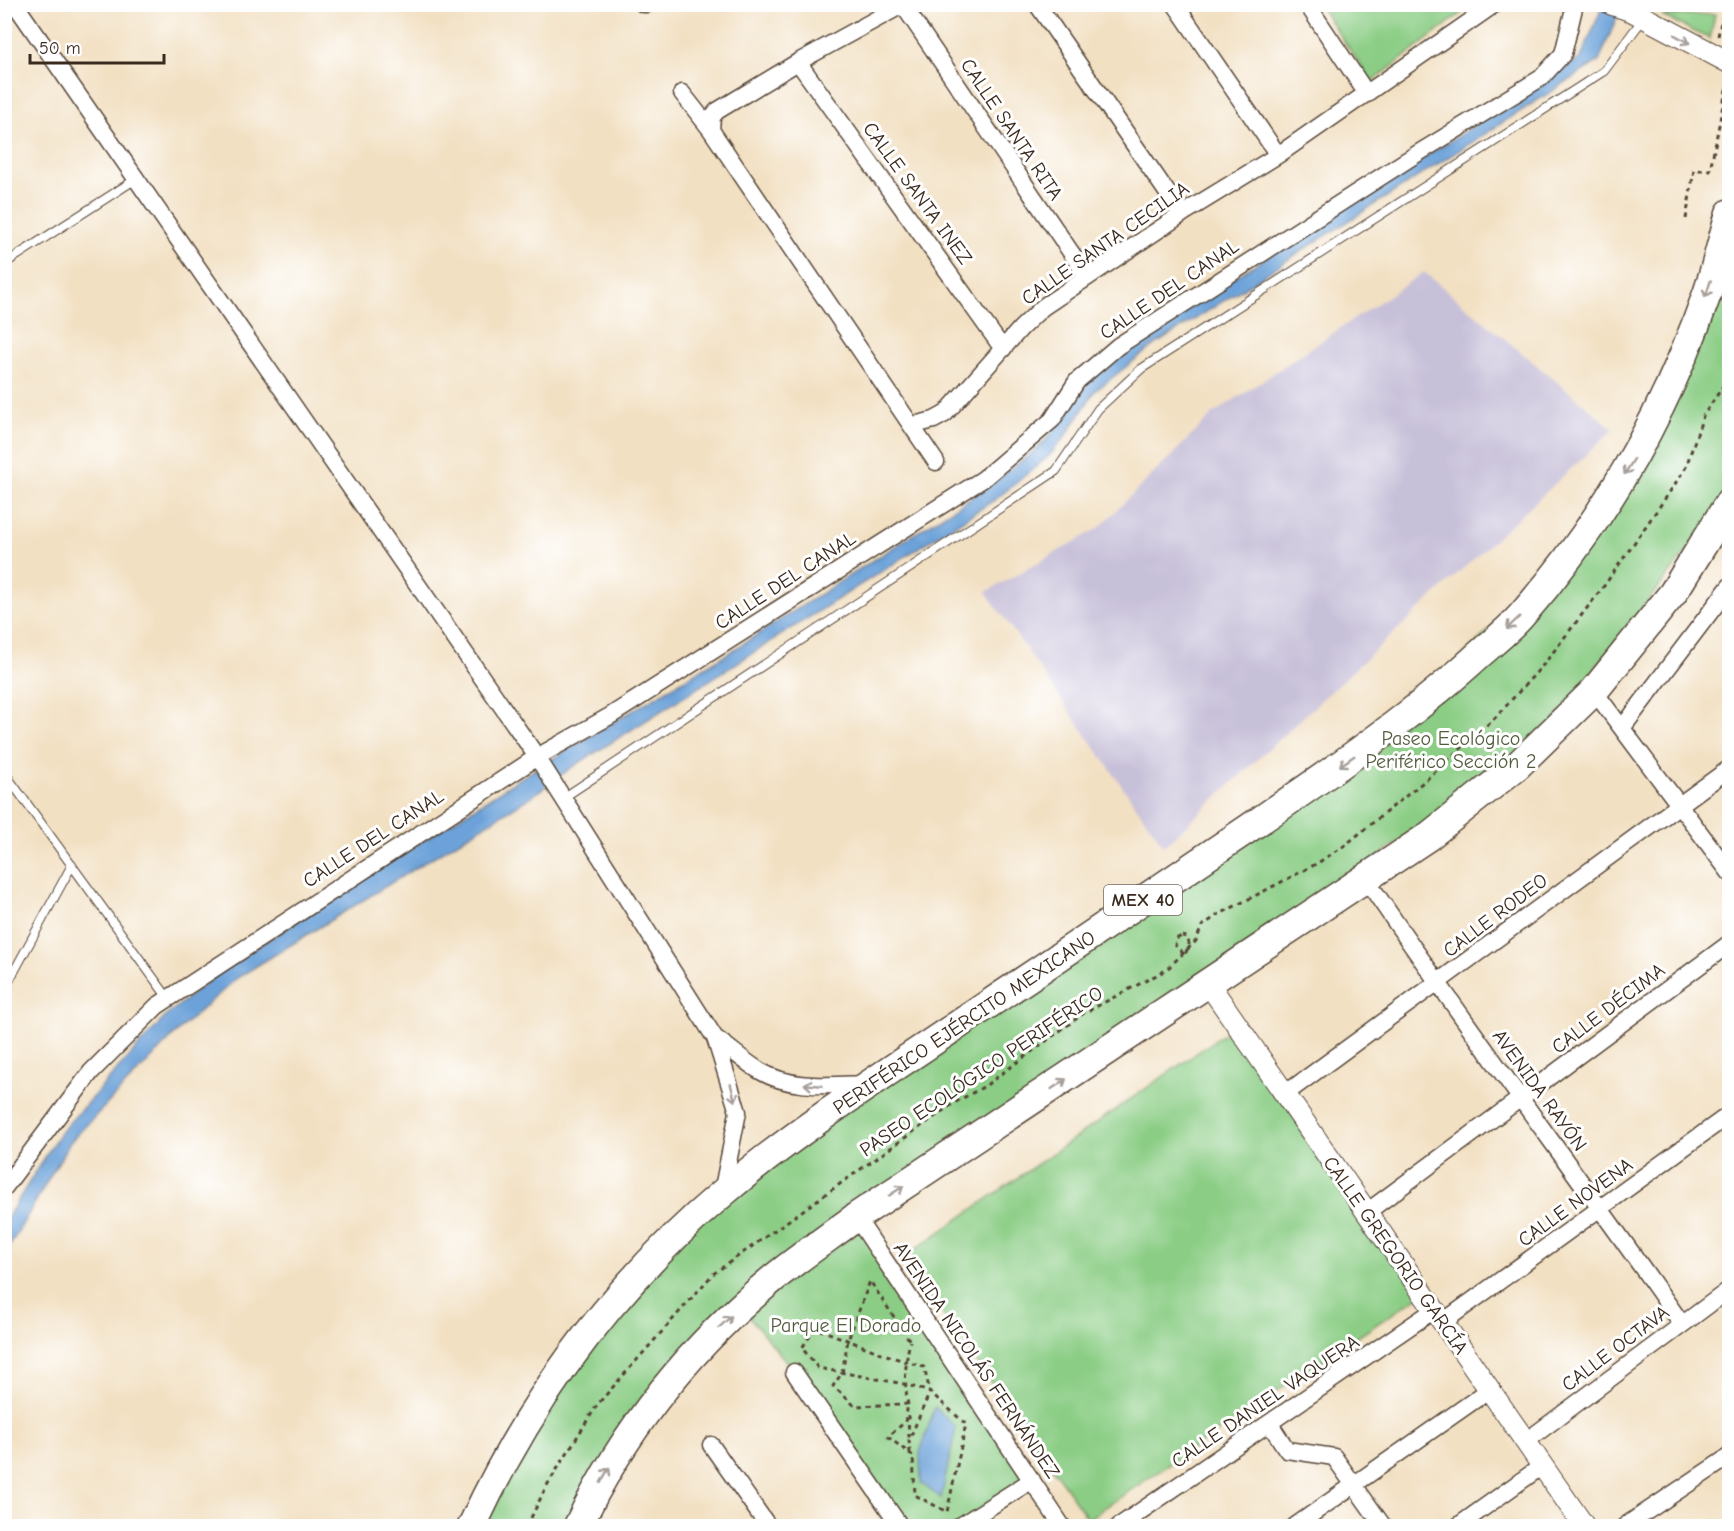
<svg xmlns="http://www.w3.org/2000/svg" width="1734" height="1531" viewBox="0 0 1734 1531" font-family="'Comic Neue',sans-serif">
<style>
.industrial{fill:#c7c0d9}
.green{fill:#8bcd85;stroke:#637c52;stroke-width:1.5}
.water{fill:#6ca2d9;stroke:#54667c;stroke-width:1.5}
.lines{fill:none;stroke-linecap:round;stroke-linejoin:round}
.service-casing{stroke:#564537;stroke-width:10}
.minor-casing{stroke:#564537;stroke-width:19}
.tertiary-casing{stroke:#564537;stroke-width:23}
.trunk-casing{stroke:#564537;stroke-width:31}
.path{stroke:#564537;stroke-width:3;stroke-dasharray:4.5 4.5;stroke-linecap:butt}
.service{stroke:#fff;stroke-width:8}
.minor{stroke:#fff;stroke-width:16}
.tertiary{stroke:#fff;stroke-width:21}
.trunk{stroke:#fff;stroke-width:28}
.oneway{stroke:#a79f9a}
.labels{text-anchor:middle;stroke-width:6;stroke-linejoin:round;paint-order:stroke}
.shield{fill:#fff;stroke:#766a62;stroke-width:1.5}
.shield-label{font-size:18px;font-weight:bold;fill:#3b2a1e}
.street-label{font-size:20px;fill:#3b2a1e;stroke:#fff}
.park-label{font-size:20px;fill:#535b3d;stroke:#fff}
</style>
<rect width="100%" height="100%" fill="#fff"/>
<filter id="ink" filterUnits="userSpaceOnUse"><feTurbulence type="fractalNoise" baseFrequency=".0167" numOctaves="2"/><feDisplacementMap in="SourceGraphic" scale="12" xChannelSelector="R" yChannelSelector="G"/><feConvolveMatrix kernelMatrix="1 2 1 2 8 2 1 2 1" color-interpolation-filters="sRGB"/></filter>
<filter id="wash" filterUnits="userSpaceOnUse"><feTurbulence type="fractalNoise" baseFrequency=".008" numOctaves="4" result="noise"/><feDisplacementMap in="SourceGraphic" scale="24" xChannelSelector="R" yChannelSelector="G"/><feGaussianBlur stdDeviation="1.35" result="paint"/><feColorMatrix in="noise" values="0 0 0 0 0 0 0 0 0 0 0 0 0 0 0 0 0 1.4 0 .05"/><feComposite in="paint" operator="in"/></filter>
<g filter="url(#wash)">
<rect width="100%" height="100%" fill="#f2e0c2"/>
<!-- industrial -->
<path class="industrial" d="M1424 272 1614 429 1164 846 986 592 1099 528 1213 414Z"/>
<!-- green -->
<path class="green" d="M1319 5H1472L1372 82Z
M1715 14 1710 39 1662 16Z
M1729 225V498L1537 742 697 1347 574 1526H476L544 1399 723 1194 1371 746 1595 526Z
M1237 1025 1420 1295 1088 1519 903 1258Z
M860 1225 1031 1480 960 1526H900L795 1372 747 1314Z"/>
<!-- water -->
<path class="water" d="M1603 5H1622L1599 61 1153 346 1095 391 1065 437 1049 456 996 499 574 766 529 798 237 978 181 1028 70 1142 5 1254 4 1223 59 1134 167 1015 223 969 519 779 727 654 989 486 1038 448 1050 435 1087 380 1148 332 1581 58Z
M935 1407 956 1428 941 1498 921 1483 920 1453Z"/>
</g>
<g filter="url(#ink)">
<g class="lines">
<!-- service casing -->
<g class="service-casing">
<path id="service" d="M4 264 136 179
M4 772 168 998
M563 798 1056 471 1098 409 1141 369 1604 71 1643 19
M4 990 72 865"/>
</g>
<!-- minor casing -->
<g class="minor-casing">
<path id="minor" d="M15 4 537 757 715 1038 738 1112 722 1193
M643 4H647
M1037 4 1182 214
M1175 4 1278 155
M1307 4 1367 94
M903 5 1087 276
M798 62 1003 349
M682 93 711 130 936 462
M711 130 712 117 717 111 798 62 904 4
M914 425 934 420 945 414 1021 328 1043 307 1182 214 1278 155 1495 4
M1594 691 1730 873
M1623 727 1730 586
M1366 879C1468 1030 1578 1175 1682 1324
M715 1038C730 1048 745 1062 760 1071 792 1090 830 1085 866 1084
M1285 1094 1730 768
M4 1188 91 1072 157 1006 537 757 610 716 983 479 1052 420 1077 381 1118 346 1407 160 1541 78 1563 54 1575 4
M1367 1212 1730 943
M856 1217 1062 1526
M1443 1322 1730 1114
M794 1372 900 1526
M1270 1424 1287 1450 1334 1457 1383 1526
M1525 1442 1730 1289
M711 1445 768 1526
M960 1526 1032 1480
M1119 1526 1434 1310
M1295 1526 1489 1390
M1458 1526 1542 1466
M1625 1526 1730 1456"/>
</g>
<!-- tertiary casing -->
<g class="tertiary-casing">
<path id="tertiary" d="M1611 4 1632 11 1730 63
M1208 983 1584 1526"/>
</g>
<!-- trunk casing -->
<g class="trunk-casing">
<path id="trunk" d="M472 1526C531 1398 615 1284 724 1192 800 1128 885 1074 968 1018 1064 954 1159 889 1255 824 1330 773 1405 721 1472 661 1488 646 1506 633 1521 616 1604 522 1665 413 1707 294 1716 268 1722 240 1730 213
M578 1526C624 1430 692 1345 775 1277 801 1256 829 1237 856 1217L1429 836 1518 765 1594 691 1673 593 1730 501"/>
</g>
<!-- path -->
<path class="path" d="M1718 36 1725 4
M1686 219 1694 170H1710L1728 80
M1182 936 1187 937 1189 944 1185 955 1175 945 1176 939Z
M908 1405C904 1382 905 1363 910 1341
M908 1415 909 1438
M910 1453 909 1440 930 1392 924 1367C887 1357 852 1341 815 1328L802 1348 818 1368 904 1384 930 1392 966 1424 947 1512 915 1495 913 1456 888 1437 905 1422 908 1404 855 1406 833 1386 842 1373 848 1340 870 1281 910 1341
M527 1526 546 1487 597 1405 713 1274 954 1103 985 1086 1084 1013 1166 970 1196 941 1202 926 1218 915 1316 864 1344 846 1427 779 1496 717 1544 664 1604 586 1669 493 1686 467 1703 416 1730 376"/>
<!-- service -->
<use href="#service" class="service"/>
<!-- minor -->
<use href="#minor" class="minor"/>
<!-- tertiary -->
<use href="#tertiary" class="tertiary"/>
<!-- trunk -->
<use href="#trunk" class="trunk"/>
</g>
<!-- one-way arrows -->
<defs><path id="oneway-shaft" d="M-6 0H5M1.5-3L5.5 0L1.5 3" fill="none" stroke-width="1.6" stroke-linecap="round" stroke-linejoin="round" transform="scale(1.5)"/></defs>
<g class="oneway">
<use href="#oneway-shaft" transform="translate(1682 39) rotate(29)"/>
<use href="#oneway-shaft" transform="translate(1708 289) rotate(108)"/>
<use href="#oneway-shaft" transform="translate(1629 467) rotate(122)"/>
<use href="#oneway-shaft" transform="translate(1513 623) rotate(136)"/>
<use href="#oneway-shaft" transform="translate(1347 761) rotate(145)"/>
<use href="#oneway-shaft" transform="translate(1059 1084) rotate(-34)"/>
<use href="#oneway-shaft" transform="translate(813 1085) rotate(-175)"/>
<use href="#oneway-shaft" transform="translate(733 1093) rotate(75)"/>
<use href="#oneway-shaft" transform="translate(896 1191) rotate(-33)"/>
<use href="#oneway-shaft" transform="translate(725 1322) rotate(-42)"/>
<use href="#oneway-shaft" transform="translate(605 1475) rotate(-61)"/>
</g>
</g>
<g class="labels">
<!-- shield labels -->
<rect class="shield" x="1104" y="885" width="78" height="30" rx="4.5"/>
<g class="shield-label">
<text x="1143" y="906">MEX 40</text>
</g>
<!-- street labels -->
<g class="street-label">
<text transform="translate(1012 129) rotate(56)" y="7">CALLE SANTA RITA</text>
<text transform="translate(918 193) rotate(54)" y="7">CALLE SANTA INEZ</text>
<text transform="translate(1105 243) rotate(-35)" y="7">CALLE SANTA CECILIA</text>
<text transform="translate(1169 289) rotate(-34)" y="7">CALLE DEL CANAL</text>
<text transform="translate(785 580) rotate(-33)" y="7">CALLE DEL CANAL</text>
<text transform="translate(373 838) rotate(-33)" y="7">CALLE DEL CANAL</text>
<text transform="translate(1495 915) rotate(-37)" y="7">CALLE RODEO</text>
<text transform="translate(1608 1008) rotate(-37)" y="7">CALLE DÉCIMA</text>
<text transform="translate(964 1022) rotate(-34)" y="7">PERIFÉRICO EJÉRCITO MEXICANO</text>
<text transform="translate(981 1071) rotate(-34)" y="7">PASEO ECOLÓGICO PERIFÉRICO</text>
<text transform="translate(1540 1090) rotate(54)" y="7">AVENIDA RAYÓN</text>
<text transform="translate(1575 1202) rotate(-36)" y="7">CALLE NOVENA</text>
<text transform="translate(1396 1255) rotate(55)" y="7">CALLE GREGORIO GARCÍA</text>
<text transform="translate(1615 1348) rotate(-37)" y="7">CALLE OCTAVA</text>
<text transform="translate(977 1360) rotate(56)" y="7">AVENIDA NICOLÁS FERNÁNDEZ</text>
<text transform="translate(1265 1401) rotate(-34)" y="7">CALLE DANIEL VAQUERA</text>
</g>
<!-- park labels -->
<g class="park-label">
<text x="1451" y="745">Paseo Ecológico<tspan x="1451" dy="23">Periférico Sección 2</tspan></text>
<text x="846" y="1332">Parque El Dorado</text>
</g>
</g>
<!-- margin -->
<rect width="1734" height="1531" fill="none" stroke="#fff" stroke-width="24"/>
<!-- scale -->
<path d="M30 54v9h134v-9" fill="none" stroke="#3b2a1e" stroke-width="3"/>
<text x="39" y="54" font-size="18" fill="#3b2a1e" stroke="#ffffff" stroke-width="4.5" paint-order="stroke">50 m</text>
</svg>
